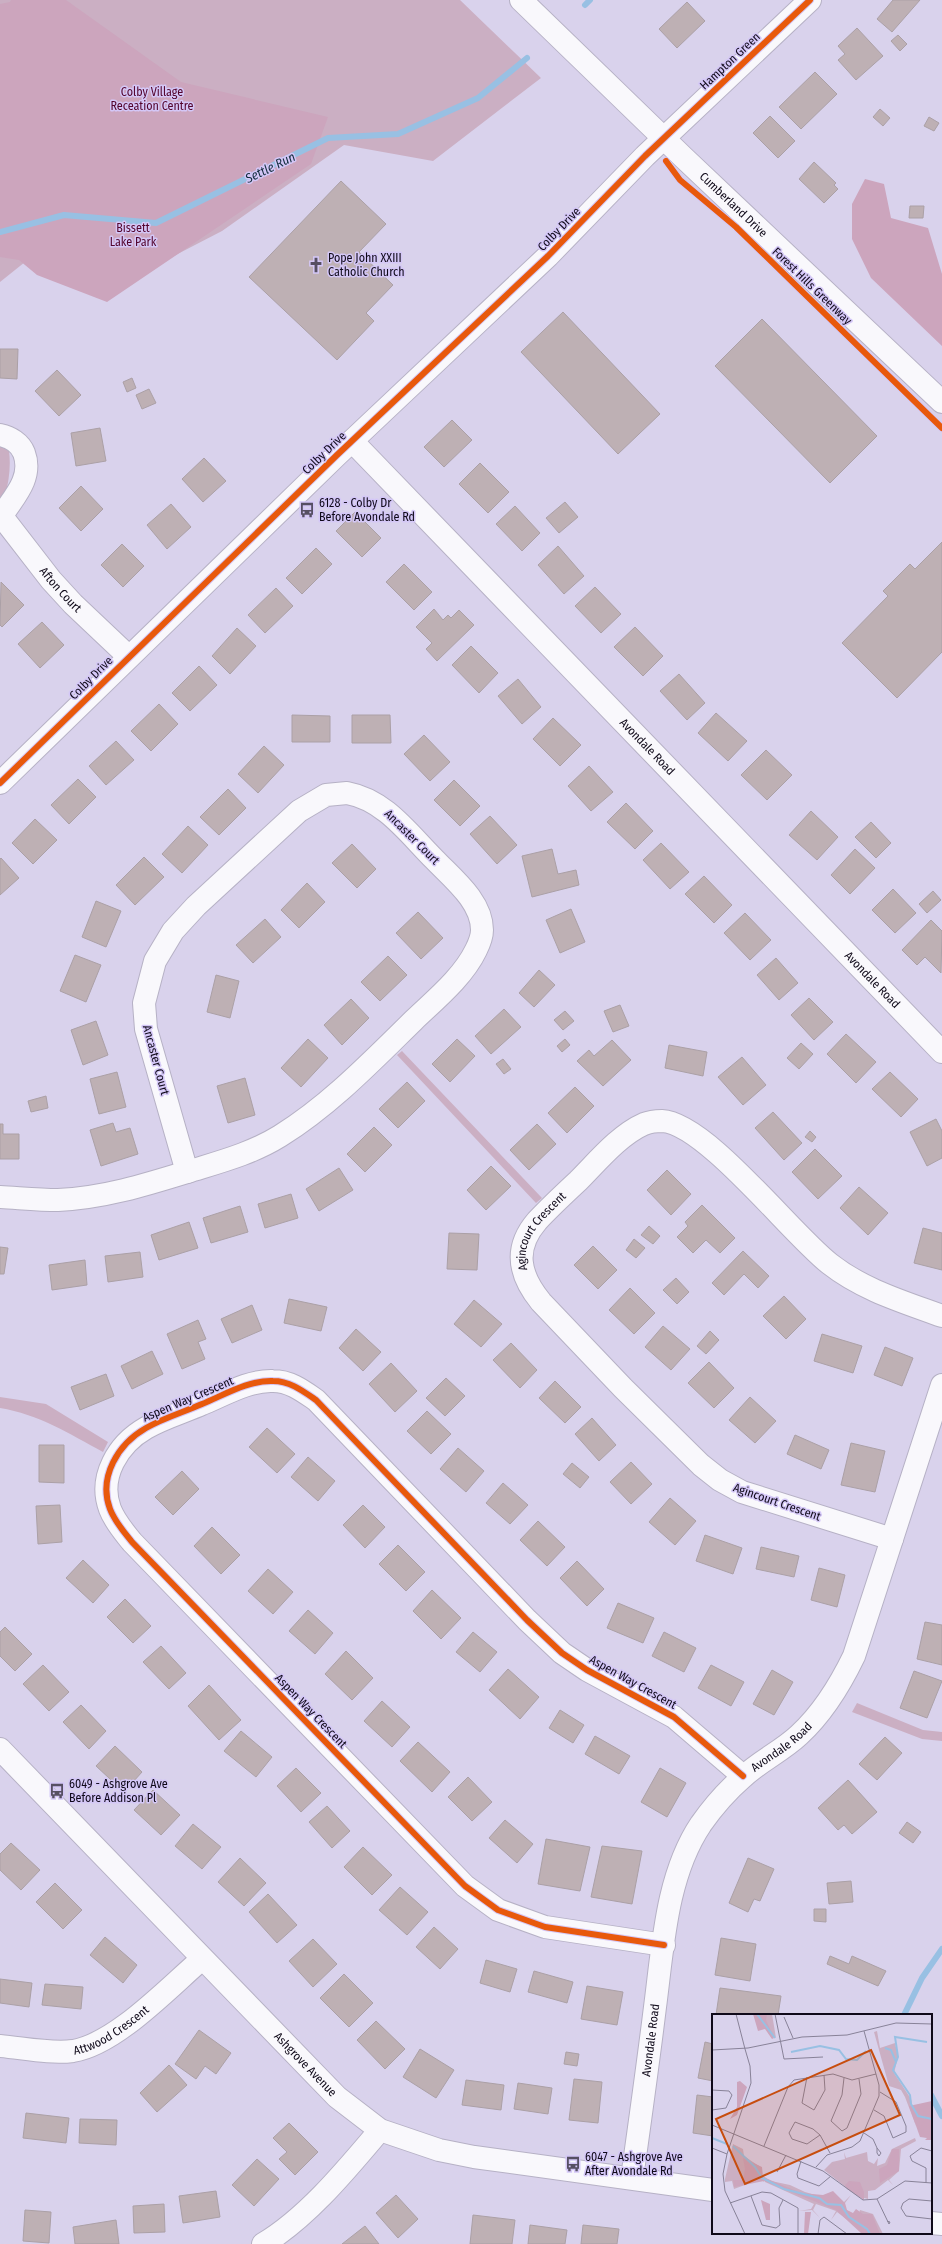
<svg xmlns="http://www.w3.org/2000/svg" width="942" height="2244" viewBox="0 0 942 2244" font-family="'Fira Sans Condensed',sans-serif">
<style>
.green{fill:#cbafc3}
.forest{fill:#cca5bd}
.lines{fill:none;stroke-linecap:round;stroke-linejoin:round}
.stream{stroke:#98c0e3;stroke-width:6}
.building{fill:#beb0b4;stroke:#aba0a6}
.minor-casing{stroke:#b6b1c5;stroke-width:24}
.minor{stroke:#f9f8fc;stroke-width:22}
.cycleway-casing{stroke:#d4c7f7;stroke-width:8}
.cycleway{stroke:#e8590c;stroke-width:6}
.labels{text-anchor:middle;stroke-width:3;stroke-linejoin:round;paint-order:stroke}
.street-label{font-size:12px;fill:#0f0919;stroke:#d4c7f7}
.park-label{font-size:12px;fill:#53042c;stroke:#d4c7f7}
.poi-label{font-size:12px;fill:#0f0919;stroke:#d4c7f7;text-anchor:start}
.water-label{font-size:13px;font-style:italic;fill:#112c3d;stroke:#d4c7f7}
.inset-river{fill:none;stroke:#98c0e3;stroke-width:2}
.inset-road{fill:none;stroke:#888298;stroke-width:1}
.view{fill:#c74d0e;fill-opacity:0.15;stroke:#c74d0e;stroke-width:2}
.inset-edge{fill:none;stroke:#0f0919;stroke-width:2}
</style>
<rect width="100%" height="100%" fill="#d9d2ec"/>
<!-- green -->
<path class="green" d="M0 0H460L541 78 433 161 344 145 222 231 137 275 45 246 0 282Z
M0 445 9 451C11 466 9 481 5 496L0 499Z
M402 1051 542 1198 536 1203 397 1055Z
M0 1397 46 1404 108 1442 103 1452C70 1434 38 1414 0 1408Z
M857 1703 923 1730 942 1732V1741L922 1739 852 1712Z"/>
<!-- forest -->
<path class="forest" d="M11 0H66L181 82 328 117 311 164 107 302 37 275 19 260 0 257V4L10 2Z
M865 179 884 184 891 218 928 228 942 274V346L871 278 852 239V204Z"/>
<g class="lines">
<!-- stream -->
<path class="stream" d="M585 5 590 0
M0 232 64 215 156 223 328 138 398 134 478 98 527 58
M904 2015 922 1978 942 1949
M931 2095 942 2116"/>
</g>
<!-- building -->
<path class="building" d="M893 0H920L892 32 877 19Z
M687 2 705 21 677 48 659 29Z
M857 28 883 56 856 80 838 60 845 54 838 46Z
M898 35 907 44 900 51 891 41Z
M815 72 837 94 801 129 779 107Z
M880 109 890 118 883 126 873 117Z
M770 116 795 141 778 158 753 133Z
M929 117 939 123 934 131 924 126Z
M814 162 836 183 834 185 838 189 824 203 799 179Z
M341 181 386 224 359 252 393 285 366 313 374 321 337 360 249 277Z
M910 206H924L923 218H909Z
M563 312 660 414 618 454 521 352Z
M762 319 877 436 830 483 715 366Z
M0 349H18L17 379 0 378Z
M57 370 81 395 59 416 35 391Z
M132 378 136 388 127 392 123 382Z
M149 389 156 403 142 409 136 395Z
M452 420 472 440 444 467 424 447Z
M100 428 106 461 76 466 71 433Z
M204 458 226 481 203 502 182 479Z
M480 463 509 492 488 513 459 484Z
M81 486 103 509 81 531 59 508Z
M565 502 578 517 559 533 546 518Z
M171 504 191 527 167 549 147 525Z
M515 506 540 533 522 551 496 524Z
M355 512 381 538 362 557 336 531Z
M942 542V652L897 698 842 643 888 596 883 591 910 564 915 569Z
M122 544 144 566 123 587 101 565Z
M558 546 584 576 564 594 538 565Z
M316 548 332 564 302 594 286 578Z
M404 564 432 592 414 610 386 582Z
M1 582 24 605 2 627 0 625Z
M595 587 621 614 601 633 575 606Z
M276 588 293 606 265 633 248 615Z
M434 609 443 620 448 615 451 618 459 610 474 625 437 661 426 649 432 643 416 627Z
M42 622 64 645 40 668 18 644Z
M635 627 663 656 643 676 614 647Z
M237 628 256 646 230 674 212 656Z
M471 646 498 673 479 693 452 665Z
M199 666 217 685 190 711 172 693Z
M679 674 705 703 687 720 660 691Z
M518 679 541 707 522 724 498 696Z
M159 704 178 724 151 751 131 731Z
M716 713 747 741 728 761 698 733Z
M292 715 330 716V742H292Z
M352 715H390L391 743H352Z
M553 718 581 745 560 766 533 739Z
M424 735 450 762 430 781 404 754Z
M116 741 134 760 106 785 89 766Z
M264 746 284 765 258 793 238 774Z
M766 750 792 775 767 800 741 775Z
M589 766 613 792 591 811 568 786Z
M78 779 96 797 69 824 51 805Z
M454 780 480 806 460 826 434 800Z
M228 789 246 808 219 835 200 817Z
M626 803 653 831 635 849 607 822Z
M811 811 838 837 817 860 789 835Z
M490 816 517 845 497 864 470 834Z
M35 819 57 840 33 864 12 843Z
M871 822 891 843 876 858 855 837Z
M188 826 208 845 182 873 162 854Z
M661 843 689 872 670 889 643 860Z
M352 844 376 869 357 888 332 863Z
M552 849 558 874 576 870 579 885 532 897 522 856Z
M855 849 875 868 850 894 831 875Z
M144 857 164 877 135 905 116 885Z
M1 858 19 878 0 895V859Z
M704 876 732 905 714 923 685 894Z
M307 883 325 902 299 928 281 910Z
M893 889 916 913 895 933 872 910Z
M933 891 941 900 927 913 919 904Z
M96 901 121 911 106 947 82 937Z
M571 909 585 942 560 953 546 920Z
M418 912 443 938 421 959 396 933Z
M745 913 771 940 750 960 724 933Z
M265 919 281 937 253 963 236 945Z
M931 920 942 931 941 973 925 957 917 965 902 950Z
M75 955 101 965 86 1002 60 991Z
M388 956 407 975 380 1001 361 982Z
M776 958 798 983 779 1000 757 975Z
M539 970 555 985 534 1007 519 993Z
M216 975 239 981 230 1018 207 1012Z
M809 998 833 1022 814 1040 791 1015Z
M351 999 369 1018 342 1045 324 1025Z
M620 1005 629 1026 613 1032 604 1011Z
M504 1009 521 1027 491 1054 475 1036Z
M565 1011 574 1021 563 1030 554 1020Z
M96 1021 108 1055 83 1065 71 1030Z
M846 1034 876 1062 856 1083 827 1054Z
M308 1039 328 1058 301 1087 281 1068Z
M457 1039 475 1056 450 1082 432 1064Z
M565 1039 570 1045 562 1052 557 1046Z
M612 1040 631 1060 603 1086 577 1061 589 1050 594 1056Z
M801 1043 813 1054 799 1069 787 1058Z
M669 1045 707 1052 703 1076 665 1068Z
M742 1057 766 1085 743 1105 718 1077Z
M503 1059 511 1069 504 1074 496 1064Z
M117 1072 126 1107 99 1114 90 1079Z
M890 1072 918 1099 901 1117 872 1089Z
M245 1078 255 1115 228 1123 217 1086Z
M407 1082 425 1101 398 1128 379 1109Z
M575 1087 594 1106 567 1133 548 1113Z
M46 1096 48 1108 31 1112 28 1101Z
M773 1112 802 1143 784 1160 755 1128Z
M936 1119 942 1131V1158L927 1166 910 1132Z
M113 1123 116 1132 130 1128 138 1154 101 1166 90 1130Z
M0 1124H3V1134H19V1159H0Z
M537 1124 556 1144 529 1170 510 1150Z
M374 1127 392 1145 365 1172 347 1154Z
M810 1131 816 1137 812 1142 805 1137Z
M815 1149 842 1176 818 1199 792 1172Z
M491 1166 511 1186 486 1210 467 1190Z
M339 1168 353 1190 319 1211 306 1189Z
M667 1170 691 1194 671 1215 647 1190Z
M859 1187 888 1213 868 1235 840 1208Z
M291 1194 298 1218 265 1228 258 1204Z
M702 1205 735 1238 720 1253 706 1240 693 1253 677 1237 688 1226 685 1222Z
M240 1206 248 1232 211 1243 203 1218Z
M189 1222 198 1248 159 1260 151 1235Z
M649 1226 660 1236 653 1244 641 1235Z
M923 1228 942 1233V1270L914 1263Z
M449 1233 479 1234 477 1270 447 1269Z
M634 1239 645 1248 636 1258 626 1250Z
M593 1246 617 1270 598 1289 574 1265Z
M0 1247 8 1248 4 1274H0Z
M743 1251 769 1276 758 1288 744 1274 724 1295 712 1283Z
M140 1252 143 1277 108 1282 105 1256Z
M85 1260 87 1285 52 1290 49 1265Z
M676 1278 689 1292 677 1304 663 1290Z
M630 1288 655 1313 634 1334 609 1310Z
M784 1296 806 1319 786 1339 763 1316Z
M289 1299 327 1307 321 1331 284 1323Z
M474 1300 502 1324 481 1347 454 1324Z
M252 1305 262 1330 232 1343 221 1319Z
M198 1320 206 1339 198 1342 205 1359 182 1369 167 1334Z
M663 1326 690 1349 671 1370 645 1347Z
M356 1329 381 1352 363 1371 339 1348Z
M710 1331 719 1340 706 1354 697 1346Z
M822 1334 862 1346 853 1373 814 1361Z
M511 1343 537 1370 520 1388 493 1360Z
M885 1347 913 1358 902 1386 874 1375Z
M152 1351 163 1374 132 1389 121 1366Z
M709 1362 734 1388 714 1408 688 1383Z
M391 1363 417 1391 395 1412 369 1384Z
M106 1374 114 1396 80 1410 71 1387Z
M446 1378 465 1396 445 1416 426 1398Z
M555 1381 581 1407 565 1423 539 1398Z
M750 1397 776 1421 755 1443 729 1420Z
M427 1411 451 1434 431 1454 407 1431Z
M592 1418 616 1445 599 1461 575 1434Z
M267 1428 295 1454 277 1473 249 1447Z
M795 1435 829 1450 821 1469 787 1454Z
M851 1443 885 1451 875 1492 841 1485Z
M39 1445H64V1483L39 1482Z
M458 1448 484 1471 466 1492 440 1469Z
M308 1457 335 1481 318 1501 291 1477Z
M631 1462 652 1484 631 1504 610 1482Z
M572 1463 589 1477 580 1488 563 1474Z
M182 1471 199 1489 173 1515 155 1497Z
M503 1483 528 1505 510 1524 486 1503Z
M670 1498 696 1521 675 1545 649 1522Z
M60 1505 62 1542 38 1544 36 1506Z
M363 1505 385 1527 365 1548 343 1525Z
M538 1521 565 1547 547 1566 520 1540Z
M212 1527 240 1555 221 1574 194 1546Z
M705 1535 742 1548 733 1574 696 1561Z
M398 1545 425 1572 406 1591 379 1564Z
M761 1547 799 1556 794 1577 756 1569Z
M83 1560 109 1585 93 1603 66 1578Z
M577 1561 604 1589 587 1606 560 1578Z
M819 1568 845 1575 837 1607 811 1600Z
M268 1569 293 1592 273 1614 248 1591Z
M432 1590 461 1618 441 1639 413 1611Z
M125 1599 151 1626 133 1643 107 1617Z
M618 1603 654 1618 643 1643 607 1628Z
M308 1610 333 1633 315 1654 289 1631Z
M925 1622 942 1625V1665L917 1659Z
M5 1627 32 1654 15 1671 0 1656V1632Z
M473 1632 497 1652 480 1672 456 1652Z
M664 1632 696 1648 684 1672 652 1656Z
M161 1646 186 1673 169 1689 143 1662Z
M346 1651 373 1678 352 1700 325 1674Z
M43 1665 69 1692 49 1711 23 1684Z
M711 1665 744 1682 731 1706 698 1688Z
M508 1669 539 1697 520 1719 489 1690Z
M772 1670 793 1682 774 1715 753 1704Z
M914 1671 942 1681 927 1718 900 1708Z
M209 1685 241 1720 219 1740 188 1706Z
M382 1701 410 1727 392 1747 364 1721Z
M81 1705 106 1731 89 1749 63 1722Z
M560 1710 584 1725 573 1743 549 1728Z
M241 1731 272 1757 256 1777 224 1751Z
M595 1736 630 1756 619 1774 585 1754Z
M885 1737 902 1753 877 1780 859 1764Z
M418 1742 450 1772 432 1792 400 1761Z
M115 1746 142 1772 124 1792 96 1766Z
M296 1768 321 1793 301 1812 277 1786Z
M660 1768 686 1783 667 1817 641 1802Z
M468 1777 492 1802 472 1821 448 1797Z
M848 1780 877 1812 852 1834 844 1825 838 1830 818 1808Z
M153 1790 180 1815 161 1835 134 1810Z
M327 1806 350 1831 332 1848 309 1822Z
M505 1820 533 1844 517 1863 489 1838Z
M907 1822 921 1832 913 1843 899 1833Z
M193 1824 221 1847 202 1869 175 1846Z
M546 1839 590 1847 580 1891 538 1884Z
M11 1843 40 1870 21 1890 0 1870V1854Z
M602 1846 642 1851 632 1904 591 1897Z
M363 1847 392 1875 372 1895 344 1867Z
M240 1858 266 1883 244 1906 218 1882Z
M748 1858 774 1869 760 1901 754 1899 748 1912 729 1903Z
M851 1881 853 1902 829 1904 827 1883Z
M55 1883 82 1910 63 1929 36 1902Z
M400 1887 428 1912 407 1935 379 1910Z
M268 1894 297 1925 277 1943 249 1912Z
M814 1909H826V1922L814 1921Z
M434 1927 458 1949 440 1969 416 1947Z
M105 1937 137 1965 123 1983 90 1955Z
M721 1938 756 1944 750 1981 715 1975Z
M313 1939 337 1964 313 1987 289 1961Z
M830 1956 849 1964 852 1956 886 1971 878 1986 827 1964Z
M486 1960 517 1969 510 1992 480 1983Z
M534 1971 573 1982 567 2003 528 1992Z
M344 1974 373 2003 349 2027 320 1998Z
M0 1979 32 1983 29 2007 0 2003Z
M45 1984 83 1987 81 2009 42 2005Z
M587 1986 623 1992 617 2025 581 2019Z
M720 1988 781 1996 778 2015H716Z
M376 2021 405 2049 385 2069 357 2040Z
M199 2030 231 2053 216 2074 205 2066 196 2079 175 2064Z
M705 2042 713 2044V2081L698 2078Z
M420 2049 454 2070 436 2098 403 2077Z
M566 2052 579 2054 577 2066 564 2064Z
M169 2065 187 2085 157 2112 140 2093Z
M574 2079 602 2082 598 2123 569 2120Z
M466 2080 504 2085 501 2110 462 2105Z
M518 2083 552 2088 548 2114 514 2109Z
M697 2095 713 2097V2136L693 2133Z
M26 2113 69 2118 66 2143 23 2138Z
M80 2119 117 2120 116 2145 79 2143Z
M289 2123 318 2152 295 2175 279 2159 287 2152 273 2138Z
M257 2159 279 2179 254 2206 232 2185Z
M216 2191 220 2217 183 2223 179 2196Z
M396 2195 418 2219 398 2238 376 2213Z
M164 2204 165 2232 134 2233 133 2206Z
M25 2210 51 2212 49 2243 23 2241Z
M473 2215 515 2220 512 2244H470Z
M116 2220 119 2244H75L73 2227Z
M530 2225 567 2230 565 2244H528Z
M583 2225 619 2229 617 2244H581Z
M365 2226 379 2244H342Z"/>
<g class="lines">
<!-- minor casing -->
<g class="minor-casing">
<g id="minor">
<path id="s1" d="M521 0 683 157 942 402"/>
<path d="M0 435C10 437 20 443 24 453 33 477 15 496 2 515"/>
<path id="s2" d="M352 441 942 1052"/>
<path id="s3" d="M0 514 51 580 73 604 128 656"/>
<path d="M0 783 337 455 548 256 645 156 810 0"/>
<path d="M347 793C385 800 408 833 434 859 452 878 482 901 482 930 482 936 479 944 476 950 463 977 436 999 414 1020 372 1061 330 1105 280 1136 251 1154 219 1162 187 1172L146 1029 144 1003 155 961 173 931 196 906 299 811 326 795Z"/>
<path d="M0 1197C19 1198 39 1200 58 1200 103 1198 145 1185 187 1172"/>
<path id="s4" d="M892 1539 742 1492 720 1480 701 1465 623 1388 541 1302C519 1275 513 1249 537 1221 550 1207 564 1194 578 1181 597 1162 619 1135 644 1124 649 1122 657 1121 662 1121 706 1123 792 1235 830 1264 863 1290 904 1302 942 1316"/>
<path id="s5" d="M0 1749 337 2097 380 2130 439 2150 474 2157 713 2190"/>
<path d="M664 1945 545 1927 498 1910 465 1886 132 1542C124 1532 115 1522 110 1509 98 1477 118 1444 146 1428 163 1418 184 1412 202 1404 224 1395 249 1380 273 1381 290 1381 303 1391 316 1400L527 1620 562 1653 587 1670 674 1717 743 1776"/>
<path id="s6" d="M0 2046C23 2048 50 2054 73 2051 116 2044 168 1988 202 1959"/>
<path id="s7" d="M632 2178C640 2121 648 2064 655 2007 663 1947 666 1876 701 1824 713 1807 728 1790 743 1777 760 1761 782 1751 799 1735 823 1713 840 1685 854 1656L942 1385"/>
<path d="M931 2223 942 2224"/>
<path d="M263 2244C307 2218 347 2169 380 2130"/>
</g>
</g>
<!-- minor -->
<use href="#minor" class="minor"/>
<!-- cycleway casing -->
<g class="cycleway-casing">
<path id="cycleway" d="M666 161 680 180 736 227 942 428
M0 783 337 455 548 256 645 156 810 0
M664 1945 545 1927 498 1910 465 1886 132 1542C124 1532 115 1522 110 1509 98 1477 118 1444 146 1428 163 1418 184 1412 202 1404 224 1395 249 1380 273 1381 290 1381 303 1391 316 1400L527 1620 562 1653 587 1670 674 1717 743 1776"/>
</g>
<!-- cycleway -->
<use href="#cycleway" class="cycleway"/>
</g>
<!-- icons -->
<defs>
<g id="church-bare" transform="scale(1.2)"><path d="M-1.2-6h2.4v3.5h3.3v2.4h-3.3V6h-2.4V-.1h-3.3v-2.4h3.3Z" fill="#564f63" stroke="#d4c7f7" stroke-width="2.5" paint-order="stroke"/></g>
<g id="bus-bare" transform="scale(1.2)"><path d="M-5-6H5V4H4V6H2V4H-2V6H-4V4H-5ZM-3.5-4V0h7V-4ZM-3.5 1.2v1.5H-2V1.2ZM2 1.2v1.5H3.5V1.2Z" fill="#564f63" stroke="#d4c7f7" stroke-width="2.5" paint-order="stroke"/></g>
</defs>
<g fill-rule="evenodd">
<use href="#church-bare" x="316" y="265"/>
<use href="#bus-bare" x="307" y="510"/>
<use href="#bus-bare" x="57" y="1791"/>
<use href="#bus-bare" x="573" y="2164"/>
</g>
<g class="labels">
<!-- street labels -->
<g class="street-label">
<text transform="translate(730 61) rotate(-43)" y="4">Hampton Green</text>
<text dy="4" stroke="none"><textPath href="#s1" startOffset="295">Cumberland Drive</textPath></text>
<text transform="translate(559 229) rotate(-46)" y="4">Colby Drive</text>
<text transform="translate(812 286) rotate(44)" y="4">Forest Hills Greenway</text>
<text transform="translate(324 453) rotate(-44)" y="4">Colby Drive</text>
<text dy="4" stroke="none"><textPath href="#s3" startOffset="97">Afton Court</textPath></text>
<text transform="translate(91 678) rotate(-45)" y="4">Colby Drive</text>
<text dy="4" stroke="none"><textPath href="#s2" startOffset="425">Avondale Road</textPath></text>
<text transform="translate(412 837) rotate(45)" y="4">Ancaster Court</text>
<text dy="4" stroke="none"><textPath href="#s2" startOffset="749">Avondale Road</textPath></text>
<text transform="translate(156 1060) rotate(75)" y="4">Ancaster Court</text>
<text dy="4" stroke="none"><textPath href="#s4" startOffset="517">Agincourt Crescent</textPath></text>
<text transform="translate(188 1399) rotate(-23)" y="4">Aspen Way Crescent</text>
<text transform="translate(777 1502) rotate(19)" y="4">Agincourt Crescent</text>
<text transform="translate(633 1682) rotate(29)" y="4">Aspen Way Crescent</text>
<text transform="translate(311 1711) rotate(46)" y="4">Aspen Way Crescent</text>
<text dy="4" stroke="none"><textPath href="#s7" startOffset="475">Avondale Road</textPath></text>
<text dy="4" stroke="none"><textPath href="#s6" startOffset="117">Attwood Crescent</textPath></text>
<text dy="4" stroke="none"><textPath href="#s7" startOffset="139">Avondale Road</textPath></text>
<text dy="4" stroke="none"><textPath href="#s5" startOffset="439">Ashgrove Avenue</textPath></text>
</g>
<!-- park labels -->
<g class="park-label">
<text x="152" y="96">Colby Village<tspan x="152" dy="14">Receation Centre</tspan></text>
<text x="133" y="232">Bissett<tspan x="133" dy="14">Lake Park</tspan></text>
</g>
<!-- poi labels -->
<g class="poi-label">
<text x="328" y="262">Pope John XXIII<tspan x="328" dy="14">Catholic Church</tspan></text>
<text x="319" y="507">6128 - Colby Dr<tspan x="319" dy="14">Before Avondale Rd</tspan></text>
<text x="69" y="1788">6049 - Ashgrove Ave<tspan x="69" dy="14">Before Addison Pl</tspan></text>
<text x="585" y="2161">6047 - Ashgrove Ave<tspan x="585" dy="14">After Avondale Rd</tspan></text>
</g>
<!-- water labels -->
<g class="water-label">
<text transform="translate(270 167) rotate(-26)" y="5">Settle Run</text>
</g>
</g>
<!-- overview -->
<g transform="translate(712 2014)">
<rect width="220" height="220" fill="#d9d2ec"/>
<path d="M54 0H60L64 24 52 12ZM165 17 168 34 183 29 186 43 182 59 199 85 204 112 193 83 189 76 177 72 162 18ZM203 124 204 127 189 135 187 157 177 166 181 171 176 166 163 176 156 177V185L145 182 112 156 120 148 133 145 132 138 134 144 155 138 156 147 162 150 166 144 165 152 173 149 180 135ZM21 130 31 135 32 142 47 152 48 160 59 167 78 171 93 178 131 189 139 181 130 193 146 204 148 196 161 200 171 220H154L125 198 119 206 124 197 104 190 101 196 108 204 100 196 87 197 99 195 102 190 53 168V165L52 168 49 165 22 175 20 167 13 168V165Z" fill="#cbafc3"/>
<path d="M41 0H55L54 6 62 24 60 25 53 15 46 17ZM28 67 35 73 25 101 18 105 25 93V68ZM220 87V126H213L215 124 208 123 197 92ZM180 135H187V157L168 169 167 155 175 151ZM31 144 50 153 51 163 89 179 111 181 121 177 133 189 135 196 141 199 144 195 151 200H160L168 220H150L124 196 52 167 22 173 21 166H31L33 155ZM137 167 148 168 152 178V186L135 175 133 171ZM49 186 58 190V206H54ZM93 198H99L96 220H92Z" fill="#cca5bd"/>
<path class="inset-river" d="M45 0 63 24M215 28 183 23 186 43 181 56 198 81 199 90 206 102 220 105M173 34 179 36 184 48M79 38 108 32 127 36 134 45 145 46 154 37M0 124 15 130M21 132 43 153 50 164 72 175 107 184 115 190 129 191 137 203 155 215 158 220"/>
<path class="inset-road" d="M24 0 33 35M63 0 72 45 111 43M72 3 81 24M0 36 36 34 90 23 135 21 184 9 220 10M95 63 90 89 102 96 113 76 112 61M132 64 130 81 119 107 130 117 135 114 149 80 147 65M0 76 17 77 20 81 14 94 0 96M162 96 172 102 181 124 194 118V112L184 88 168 78M0 97V110M83 108 101 115 108 121 95 130 80 125 77 119ZM0 111 111 157 151 186 165 185 193 167 220 169M152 119 161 125 165 134M108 121 118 139M52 132 76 73 82 66 121 60 140 66 164 60M0 134 15 140M165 134 169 139 167 142 165 139ZM89 147 85 160 86 164 107 172 119 162M104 153 115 141 140 133 148 127 167 82V71L152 17M65 158 74 141M214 169V154L200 147 198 142 209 134 220 137M39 182 50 211 64 214 68 211 67 194 71 186M165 185 177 210 178 208 175 207M220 187 197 185 191 189 189 194 194 202 220 205M18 189 50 178 59 179 86 194V220M33 220 13 177 11 160 15 140 39 69 38 52 33 35M106 220 108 206 112 203 135 220"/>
<path class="view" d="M159 36 188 101 33 170 4 105Z"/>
<rect width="220" height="220" class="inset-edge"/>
</g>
</svg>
